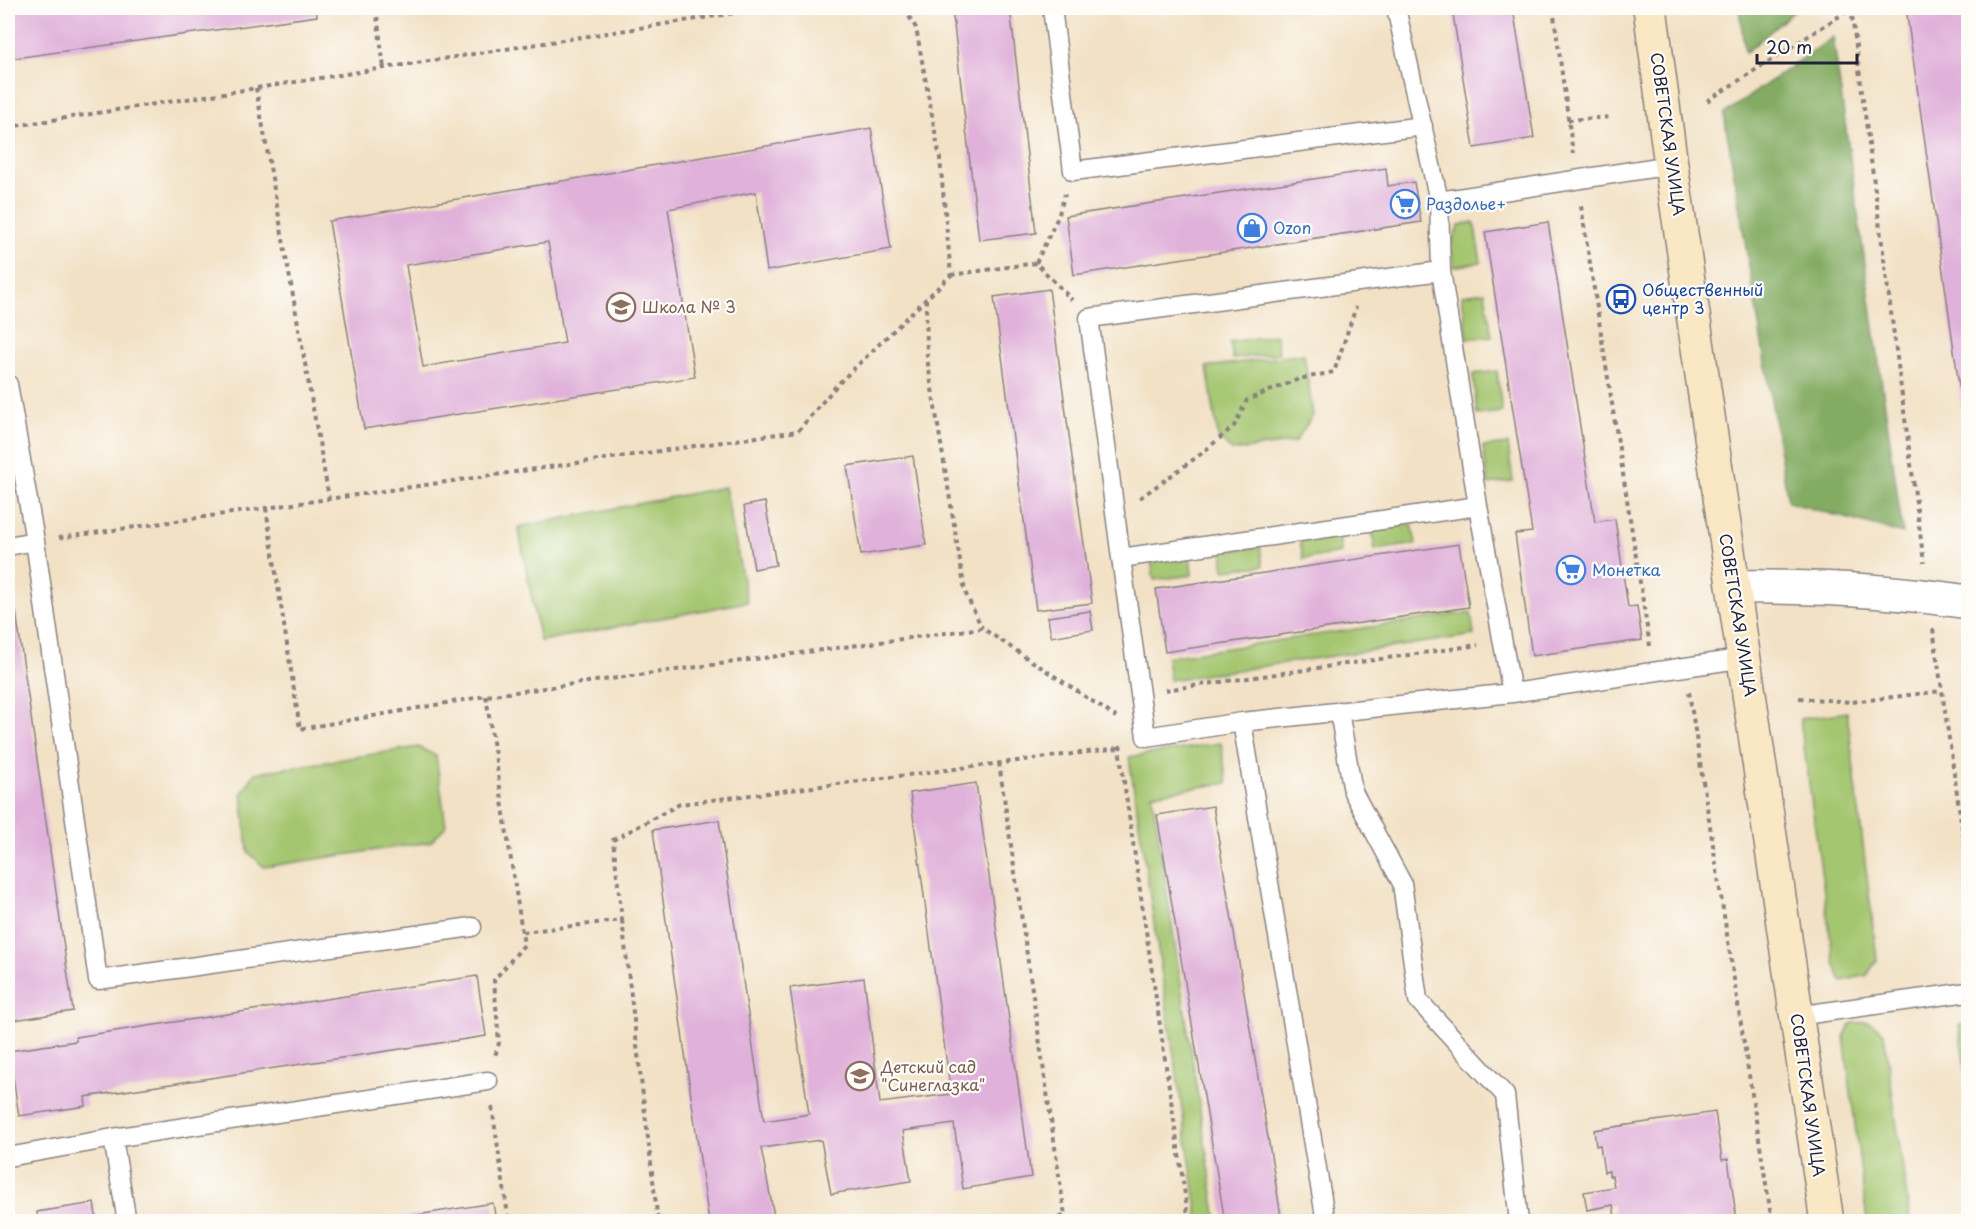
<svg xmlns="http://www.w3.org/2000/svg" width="1976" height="1229" viewBox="0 0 1976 1229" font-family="'Playpen Sans',sans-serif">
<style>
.green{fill:#a4c66f;stroke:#637455;stroke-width:1.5}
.forest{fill:#83ab62;stroke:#52664e;stroke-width:1.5}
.building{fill:#e0b1da;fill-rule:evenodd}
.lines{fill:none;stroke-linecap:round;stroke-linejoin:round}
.service-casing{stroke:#8a8280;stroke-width:21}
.minor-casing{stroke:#8a8280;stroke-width:36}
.secondary-casing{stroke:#8a8280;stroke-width:36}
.path{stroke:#8a8280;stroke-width:4;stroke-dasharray:4.5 4.5;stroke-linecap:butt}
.service{stroke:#fff;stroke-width:18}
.minor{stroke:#fff;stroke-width:33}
.secondary{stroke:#fae7c3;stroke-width:33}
.labels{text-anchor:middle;stroke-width:4.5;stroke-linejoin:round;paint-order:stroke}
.street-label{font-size:16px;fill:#22223b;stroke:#fdfcf7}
.shop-label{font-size:16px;fill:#366cbe;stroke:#fdfcf7;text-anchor:start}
.transit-label{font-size:16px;fill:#164399;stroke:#fdfcf7;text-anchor:start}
.education-label{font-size:16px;fill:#785e54;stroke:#fdfcf7;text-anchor:start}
</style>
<rect width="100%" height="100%" fill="#fdfcf7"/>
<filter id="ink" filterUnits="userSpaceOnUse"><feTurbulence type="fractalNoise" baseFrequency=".0167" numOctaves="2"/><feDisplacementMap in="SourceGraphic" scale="12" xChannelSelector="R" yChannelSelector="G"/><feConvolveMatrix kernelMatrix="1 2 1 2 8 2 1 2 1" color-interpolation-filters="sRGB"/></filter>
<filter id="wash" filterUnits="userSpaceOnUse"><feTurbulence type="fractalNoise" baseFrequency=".008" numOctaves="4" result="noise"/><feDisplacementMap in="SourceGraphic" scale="24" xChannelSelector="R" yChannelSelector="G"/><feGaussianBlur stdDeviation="1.35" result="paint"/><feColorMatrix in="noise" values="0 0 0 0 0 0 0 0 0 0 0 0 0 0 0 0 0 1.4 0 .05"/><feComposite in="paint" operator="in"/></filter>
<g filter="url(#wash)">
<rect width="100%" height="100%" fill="#f2e1c5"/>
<!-- green -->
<path class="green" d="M1474 222 1481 262 1454 267 1451 244 1459 225Z
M1485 292 1492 336 1468 339 1462 295Z
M1276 335 1279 353 1233 359 1230 342Z
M1304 354 1313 415 1295 442 1232 451 1218 437 1207 367Z
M1497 371 1502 412 1477 415 1473 374Z
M1508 444 1513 481 1488 484 1483 447Z
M725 487 747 602 540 641 518 527Z
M1412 524 1416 544 1375 550 1372 530Z
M1339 534 1341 553 1303 559 1300 540Z
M1260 546 1263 566 1224 570 1222 551Z
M1190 555 1192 575 1154 580 1151 560Z
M1471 612 1474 635 1170 680 1167 657Z
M1847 712 1877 960 1867 975 1841 981 1834 963 1800 719Z
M1221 743 1227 783 1152 794 1217 1221 1199 1222 1129 757Z
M418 747 436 756 446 826 430 842 264 867 248 852 242 793 255 773Z
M1870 1022 1884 1033 1910 1221H1867L1844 1036 1852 1023Z
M1968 1024V1070H1965L1959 1025Z"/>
<!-- forest -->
<path class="forest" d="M1739 8H1798L1745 53Z
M1833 37 1903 534 1788 502 1724 114Z"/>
<g id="blocks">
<!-- building -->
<path class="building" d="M8 8H316L317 16 8 59Z
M952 8H1010L1036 233 979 240Z
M1452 8H1513L1534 138 1474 148Z
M1906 8H1965L1968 32V450Z
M871 128 891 249 767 271 756 192 668 209 695 377 364 429 329 221ZM548 242 565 343 423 367 406 265Z
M1386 168 1388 186 1414 182 1421 222 1074 275 1066 216Z
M1548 222 1595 522 1615 519 1628 607 1637 606 1642 640 1532 656 1515 534 1532 532 1485 232Z
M1049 289 1092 603 1036 610 994 297Z
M913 456 926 545 861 555 847 466Z
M765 502 776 565 754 569 744 506Z
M1459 544 1469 607 1165 652 1156 589Z
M1090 611 1093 630 1051 637 1048 617Z
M16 612 73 1011 8 1021V614Z
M976 783 1031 1177 963 1189 954 1124 903 1131 911 1181 831 1194 821 1140 761 1148 774 1216 738 1222H709L653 830 719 820 764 1121 809 1114 790 988 864 978 880 1103 951 1094 910 793Z
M1213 806 1282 1222H1225L1157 815Z
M477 976 486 1036 85 1097 86 1106 19 1116 9 1051 76 1041V1037Z
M1715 1112 1722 1160 1728 1159 1737 1222H1616L1613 1205 1587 1210 1584 1192 1614 1187 1612 1176H1609V1171L1604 1172 1600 1145 1596 1146 1594 1130Z
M94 1203 97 1222H38L37 1212Z
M493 1203 496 1222H385V1220Z"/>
</g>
</g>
<g filter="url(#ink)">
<use href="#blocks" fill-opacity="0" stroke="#8a8280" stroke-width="1.5"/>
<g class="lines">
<!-- service casing -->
<g class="service-casing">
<path id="service" d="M1052 8 1073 171 1423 126
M1396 8 1439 201
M8 384 35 541
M8 546 35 541 98 980 472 927
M1121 558 1089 318 1441 271
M1512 693 1478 506 1441 271 1439 201 1671 165
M1339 711 1353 792 1402 883 1418 1000 1505 1095 1519 1222
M1242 722 1146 737 1121 558 1478 506
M1796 1016 1968 992
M113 1138 127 1222
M8 1157 113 1138 488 1081
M1326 1222 1242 722 1512 693 1745 658"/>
</g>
<!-- minor casing -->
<g class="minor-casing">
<path id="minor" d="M1734 587C1814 586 1889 590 1968 602"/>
</g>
<!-- secondary casing -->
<g class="secondary-casing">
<path id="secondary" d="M1650 8 1671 165 1827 1222"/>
</g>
<!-- path -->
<path class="path" d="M376 8 384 68
M1553 8 1573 154
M1851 8 1924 563
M256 88 329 498
M1707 101 1852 8
M1568 120 1612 117
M8 127 767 8
M1581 206 1650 646
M1036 263 1058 217 1065 194
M951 275 1036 263 1072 300
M926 299 927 358 965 592 982 628
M1140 498 1201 454 1234 426 1247 400 1299 379 1334 372 1356 307
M266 508 300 729 486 696 982 628 1116 717
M59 538 798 431 837 385 951 275 940 159 916 28 904 8
M1933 629 1968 869
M1165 690 1478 645
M1689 692 1772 1222
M486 696 524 945 494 980 499 1043 495 1056
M1799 698 1852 702 1942 691
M1122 746 1119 748 1189 1222
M999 763 1065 1216 1032 1222
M622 920 658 1222
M523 932 622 920 613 840 680 804 1119 748
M492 1107 509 1222"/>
<!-- service -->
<use href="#service" class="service"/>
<!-- minor -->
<use href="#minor" class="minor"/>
<!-- secondary -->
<use href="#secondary" class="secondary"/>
</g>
</g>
<!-- icons -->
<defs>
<g id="supermarket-ring" transform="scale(1.5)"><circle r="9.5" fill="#fdfcf7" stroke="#3f7fe0" stroke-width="1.5"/><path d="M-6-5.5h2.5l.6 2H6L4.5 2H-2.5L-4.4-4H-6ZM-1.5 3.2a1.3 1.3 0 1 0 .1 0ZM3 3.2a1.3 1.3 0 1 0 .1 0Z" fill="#3f7fe0"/></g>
<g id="shop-ring" transform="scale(1.5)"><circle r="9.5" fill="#fdfcf7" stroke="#3f7fe0" stroke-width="1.5"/><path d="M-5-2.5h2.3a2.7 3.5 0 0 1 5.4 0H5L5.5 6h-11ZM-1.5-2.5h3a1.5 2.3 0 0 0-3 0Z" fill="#3f7fe0"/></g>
<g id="bus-ring" transform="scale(1.5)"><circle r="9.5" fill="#fdfcf7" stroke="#1a4fb4" stroke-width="1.5"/><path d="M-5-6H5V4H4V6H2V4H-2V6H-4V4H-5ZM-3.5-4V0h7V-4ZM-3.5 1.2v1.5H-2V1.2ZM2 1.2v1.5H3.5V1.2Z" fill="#1a4fb4"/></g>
<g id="school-ring" transform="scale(1.5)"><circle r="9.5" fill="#fdfcf7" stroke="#8d6e63" stroke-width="1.5"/><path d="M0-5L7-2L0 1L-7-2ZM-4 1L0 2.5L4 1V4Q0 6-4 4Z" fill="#8d6e63"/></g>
</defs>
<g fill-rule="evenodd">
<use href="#supermarket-ring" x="1405" y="204"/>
<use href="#shop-ring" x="1252" y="228"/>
<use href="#bus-ring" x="1621" y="299"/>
<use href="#school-ring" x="621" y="307"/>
<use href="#supermarket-ring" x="1571" y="570"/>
<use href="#school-ring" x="860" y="1076"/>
</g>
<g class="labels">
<!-- street labels -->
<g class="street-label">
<text transform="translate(1668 134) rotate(82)" y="6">СОВЕТСКАЯ УЛИЦА</text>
<text transform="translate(1738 615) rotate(81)" y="6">СОВЕТСКАЯ УЛИЦА</text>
<text transform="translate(1808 1095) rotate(82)" y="6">СОВЕТСКАЯ УЛИЦА</text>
</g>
<!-- shop labels -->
<g class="shop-label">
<text x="1426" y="210">Раздолье+</text>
<text x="1273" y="234">Ozon</text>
<text x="1592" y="576">Монетка</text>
</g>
<!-- transit labels -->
<g class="transit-label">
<text x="1642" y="296">Общественный<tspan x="1642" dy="18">центр 3</tspan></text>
</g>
<!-- education labels -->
<g class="education-label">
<text x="642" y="313">Школа № 3</text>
<text x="881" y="1073">Детский сад<tspan x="881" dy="18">"Синеглазка"</tspan></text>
</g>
</g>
<!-- margin -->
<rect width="1976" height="1229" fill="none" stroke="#fdfcf7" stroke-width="30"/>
<!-- scale -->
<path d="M1757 54v9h100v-9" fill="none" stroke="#22223b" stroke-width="3"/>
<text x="1766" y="54" font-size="18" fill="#22223b" stroke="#fdfcf7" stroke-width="4.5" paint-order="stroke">20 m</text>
</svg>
